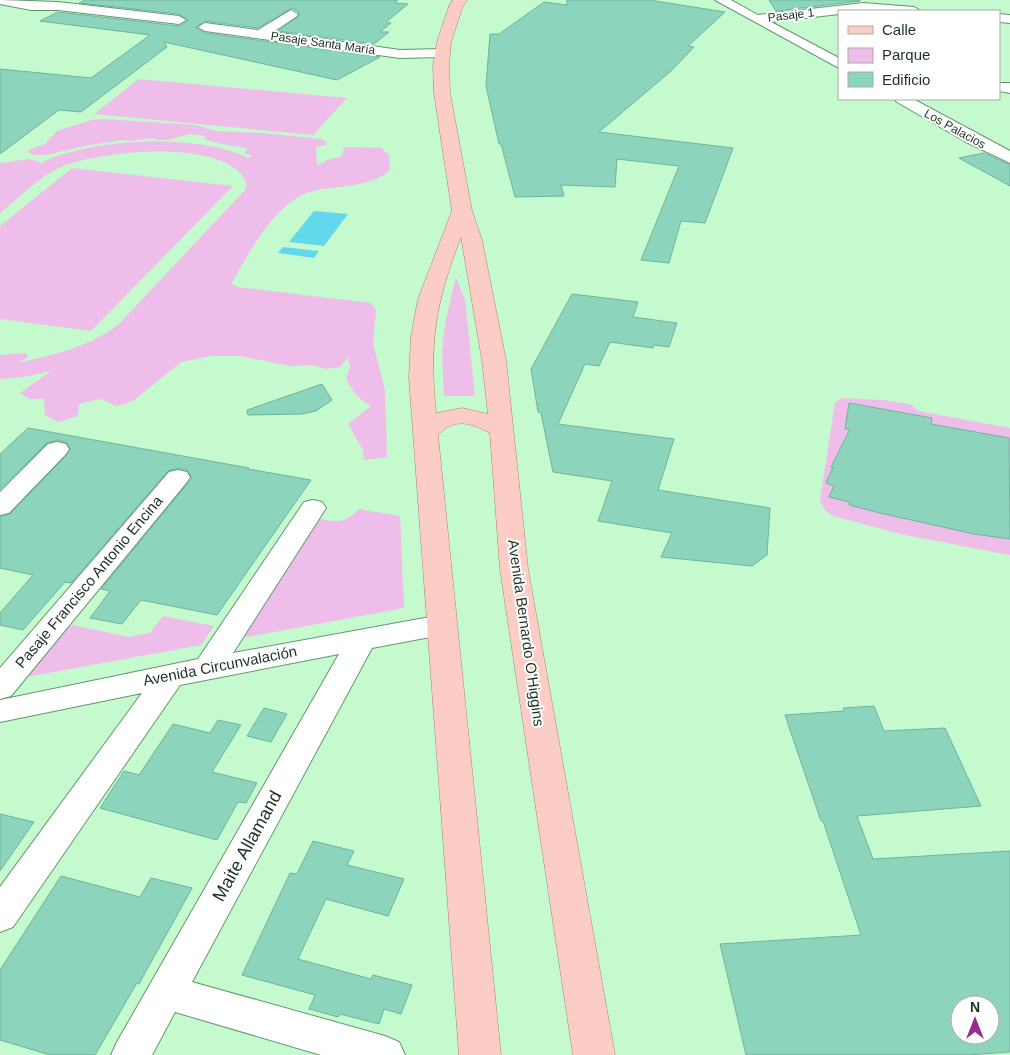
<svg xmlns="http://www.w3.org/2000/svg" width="1010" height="1055" viewBox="0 0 1010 1055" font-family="Arial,sans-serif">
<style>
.green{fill:#efbde9}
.water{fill:#63d8ec}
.building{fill:#8cd4bb;stroke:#6db59d;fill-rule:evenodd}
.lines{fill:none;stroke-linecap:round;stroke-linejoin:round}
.minor-casing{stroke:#64976e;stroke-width:2}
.primary-casing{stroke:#ad8172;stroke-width:1}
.minor{fill:#fff;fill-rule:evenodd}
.primary{fill:#fccdc4;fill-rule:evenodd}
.labels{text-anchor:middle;stroke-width:4;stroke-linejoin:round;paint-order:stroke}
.far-street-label{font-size:12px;fill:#1d3222;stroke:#fff}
.street-label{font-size:15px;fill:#1d3222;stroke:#fff}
.near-street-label{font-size:18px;fill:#1d3222;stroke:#fff}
</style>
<rect width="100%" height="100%" fill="#c4face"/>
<!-- green -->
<path class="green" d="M139 79 347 98 313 135 94 114Z
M103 119 195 125 216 131 263 133 320 139 327 142 326 145 316 147 317 166 327 160 342 156 344 147 381 148 389 155 390 170C371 188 337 185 313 191 276 200 249 253 231 284L237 287 371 303 376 311 373 343 385 390 387 457 364 460 363 450 348 424 371 406C359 399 350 390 346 377L350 368 348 357 340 367 326 369 312 365 290 366 240 356H211L181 362 133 401 117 406 101 399 79 404 78 416 58 422 45 415 44 399H29L20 393 51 371 23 377 0 379V355L26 353 28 357 17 363C53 355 90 347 119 324L245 190 247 185C232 136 98 151 61 167 41 175 18 199 0 213V163L30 159 41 163C91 138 198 133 248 158L252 156 244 153 248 148 221 144 204 139 205 136 190 134 168 140H157L152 138 131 141 123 140 84 146 46 155H33L27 151 45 144 57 131 92 120Z
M72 168 233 186 91 331 0 319V226Z
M456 277 465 300 475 396H444L442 349 446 319Z
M842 398 882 400 910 404 918 411 1010 428V555L905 535 833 516 825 510 820 500 835 403Z
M359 509 400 516 404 608 237 639 319 519C339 522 344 524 359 509Z
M163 616 214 626 201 645 21 678 58 634 73 625 128 637 150 633Z"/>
<!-- water -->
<path class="water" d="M314 211 348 214 324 246 289 242Z
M283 247 319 251 314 258 278 253Z"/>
<!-- building -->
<path class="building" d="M85 0H398L395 3 408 4 386 22 391 23 380 32H389L374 44 278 31 300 15 299 12 292 8 258 28 204 21 196 28 205 33 380 57 337 80 164 42 167 47 81 112 59 110 0 154V69L91 78 150 35 40 21 58 12 179 26 188 21 179 14 79 3Z
M567 0H649L725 12 688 46 694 47 671 71 599 132 733 148 705 223 681 221 669 263 641 260 679 166 617 159 615 187 561 185 564 196 515 197 501 144H499L486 86 490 34H499L544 2 567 5Z
M769 0H860V1L776 11Z
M984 153 1010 165V186L959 158Z
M572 294 638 302 633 317 677 323 669 347 654 345 653 348 610 342 599 366 585 364 558 424 674 439 658 490 770 508 767 555 752 566 661 557 672 533 598 521 612 481 553 472 541 413 538 412 531 369Z
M322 384 332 400 316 411 302 414 248 415 247 410Z
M849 403 932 418 931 424 1009 438 1010 539 974 534 880 513 849 505 850 502 829 497 834 486 826 483 833 467H831L850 429H845Z
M28 428 249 468 248 469 311 480 217 615 141 600 122 624 90 618 110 591 101 589 192 478 187 470 178 468 168 471 71 583 65 582 23 630 0 625V613L33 575 0 568V517L10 514 71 450 66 442 57 440 47 443 0 489V454Z
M874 706 884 731 945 728 981 806 857 816 873 859 1010 851V1052L967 1055H746L720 944 861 935 823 821H821L785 715 844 711 843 708ZM960 1005H990V1035H960Z
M264 708 287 714 271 742 247 736Z
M218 720 241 725 212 772 257 783 246 803 238 802 217 840 100 808 124 771 139 775 173 724 210 733Z
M0 814 34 822 0 871Z
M313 841 354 851 347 865 404 879 388 916 326 899 298 959 371 979 373 975 412 985 401 1014 384 1009 379 1024 340 1014 338 1017 309 1009 315 995 242 975 290 873 297 874Z
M61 876 140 897 151 878 192 888 139 984 137 983 95 1055H50L0 1040V970Z"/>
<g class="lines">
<!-- minor casing -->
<g class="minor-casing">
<path id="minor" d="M0 0 58 2 179 16 186 20 179 24 58 10H31L0 4Z
M715 0H731L758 15 863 3 914 7 921 11H839V14L771 22 839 58V68Z
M291 10 298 14 296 17 273 32 400 50 442 49 447 50 449 53 447 56 442 57 400 58 205 31 198 27 205 23 258 30Z
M999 14 1010 15V23L999 22Z
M999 83H1010V93L999 91Z
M894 99H913L1010 151V163L966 142 897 102Z
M57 442 66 444 69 449 66 454 9 513 0 515V492L48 444Z
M178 470 187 472 190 477 187 482 11 696 0 699V668L169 472Z
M313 500 322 502 326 508 233 653 441 615 451 618 455 625 451 632 441 635 372 648 192 982 385 1036 399 1042 405 1055H321L175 1012 152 1055H111L117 1042 339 654 180 685 13 927 0 932V887L142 693 0 722V700L198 659 304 502Z"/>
</g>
<!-- primary casing -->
<g class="primary-casing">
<path id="primary" d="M453 0H467L463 6 451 42 449 66 450 93 472 211 482 240 506 360 528 569 615 1055H573L500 569 490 433C471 423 455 417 438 435L501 1055H459L409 378 411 337 418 299 452 211 434 93 433 66 437 42 449 6ZM461 237 482 360 488 414 462 408 436 413C429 342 435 304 461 237Z"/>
</g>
<!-- minor -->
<use href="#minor" class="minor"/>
<!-- primary -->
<use href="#primary" class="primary"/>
</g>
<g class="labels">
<!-- far-street labels -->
<g class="far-street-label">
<text transform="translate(791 15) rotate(-7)" y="4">Pasaje 1</text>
<text transform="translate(323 43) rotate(8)" y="4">Pasaje Santa María</text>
<text transform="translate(955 129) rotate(29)" y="4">Los Palacios</text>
</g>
<!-- street labels -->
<g class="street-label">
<text transform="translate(89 582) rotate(-50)" y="5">Pasaje Francisco Antonio Encina</text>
<text transform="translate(526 633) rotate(82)" y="5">Avenida Bernardo O'Higgins</text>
<text transform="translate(220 666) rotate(-11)" y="5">Avenida Circunvalación</text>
</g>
<!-- near-street labels -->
<g class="near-street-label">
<text transform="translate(247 846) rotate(-61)" y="6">Maite Allamand</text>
</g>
</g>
<!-- legend -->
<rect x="838" y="10" width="162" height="90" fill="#ffffff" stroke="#a5ada7"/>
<rect x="848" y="26" width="25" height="8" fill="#fccdc4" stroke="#a5ada7"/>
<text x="882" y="35" font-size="15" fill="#1d3222">Calle</text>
<rect x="848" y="48" width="25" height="15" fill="#efbde9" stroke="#a5ada7"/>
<text x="882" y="60" font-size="15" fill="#1d3222">Parque</text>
<rect x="848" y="72" width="25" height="15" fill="#8cd4bb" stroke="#a5ada7"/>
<text x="882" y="85" font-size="15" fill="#1d3222">Edificio</text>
<!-- north arrow -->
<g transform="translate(975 1020)"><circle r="24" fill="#ffffff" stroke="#a5ada7"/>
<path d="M0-4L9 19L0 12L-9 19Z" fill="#952c8f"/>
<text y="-8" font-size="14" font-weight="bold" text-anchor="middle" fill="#1d3222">N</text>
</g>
</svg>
